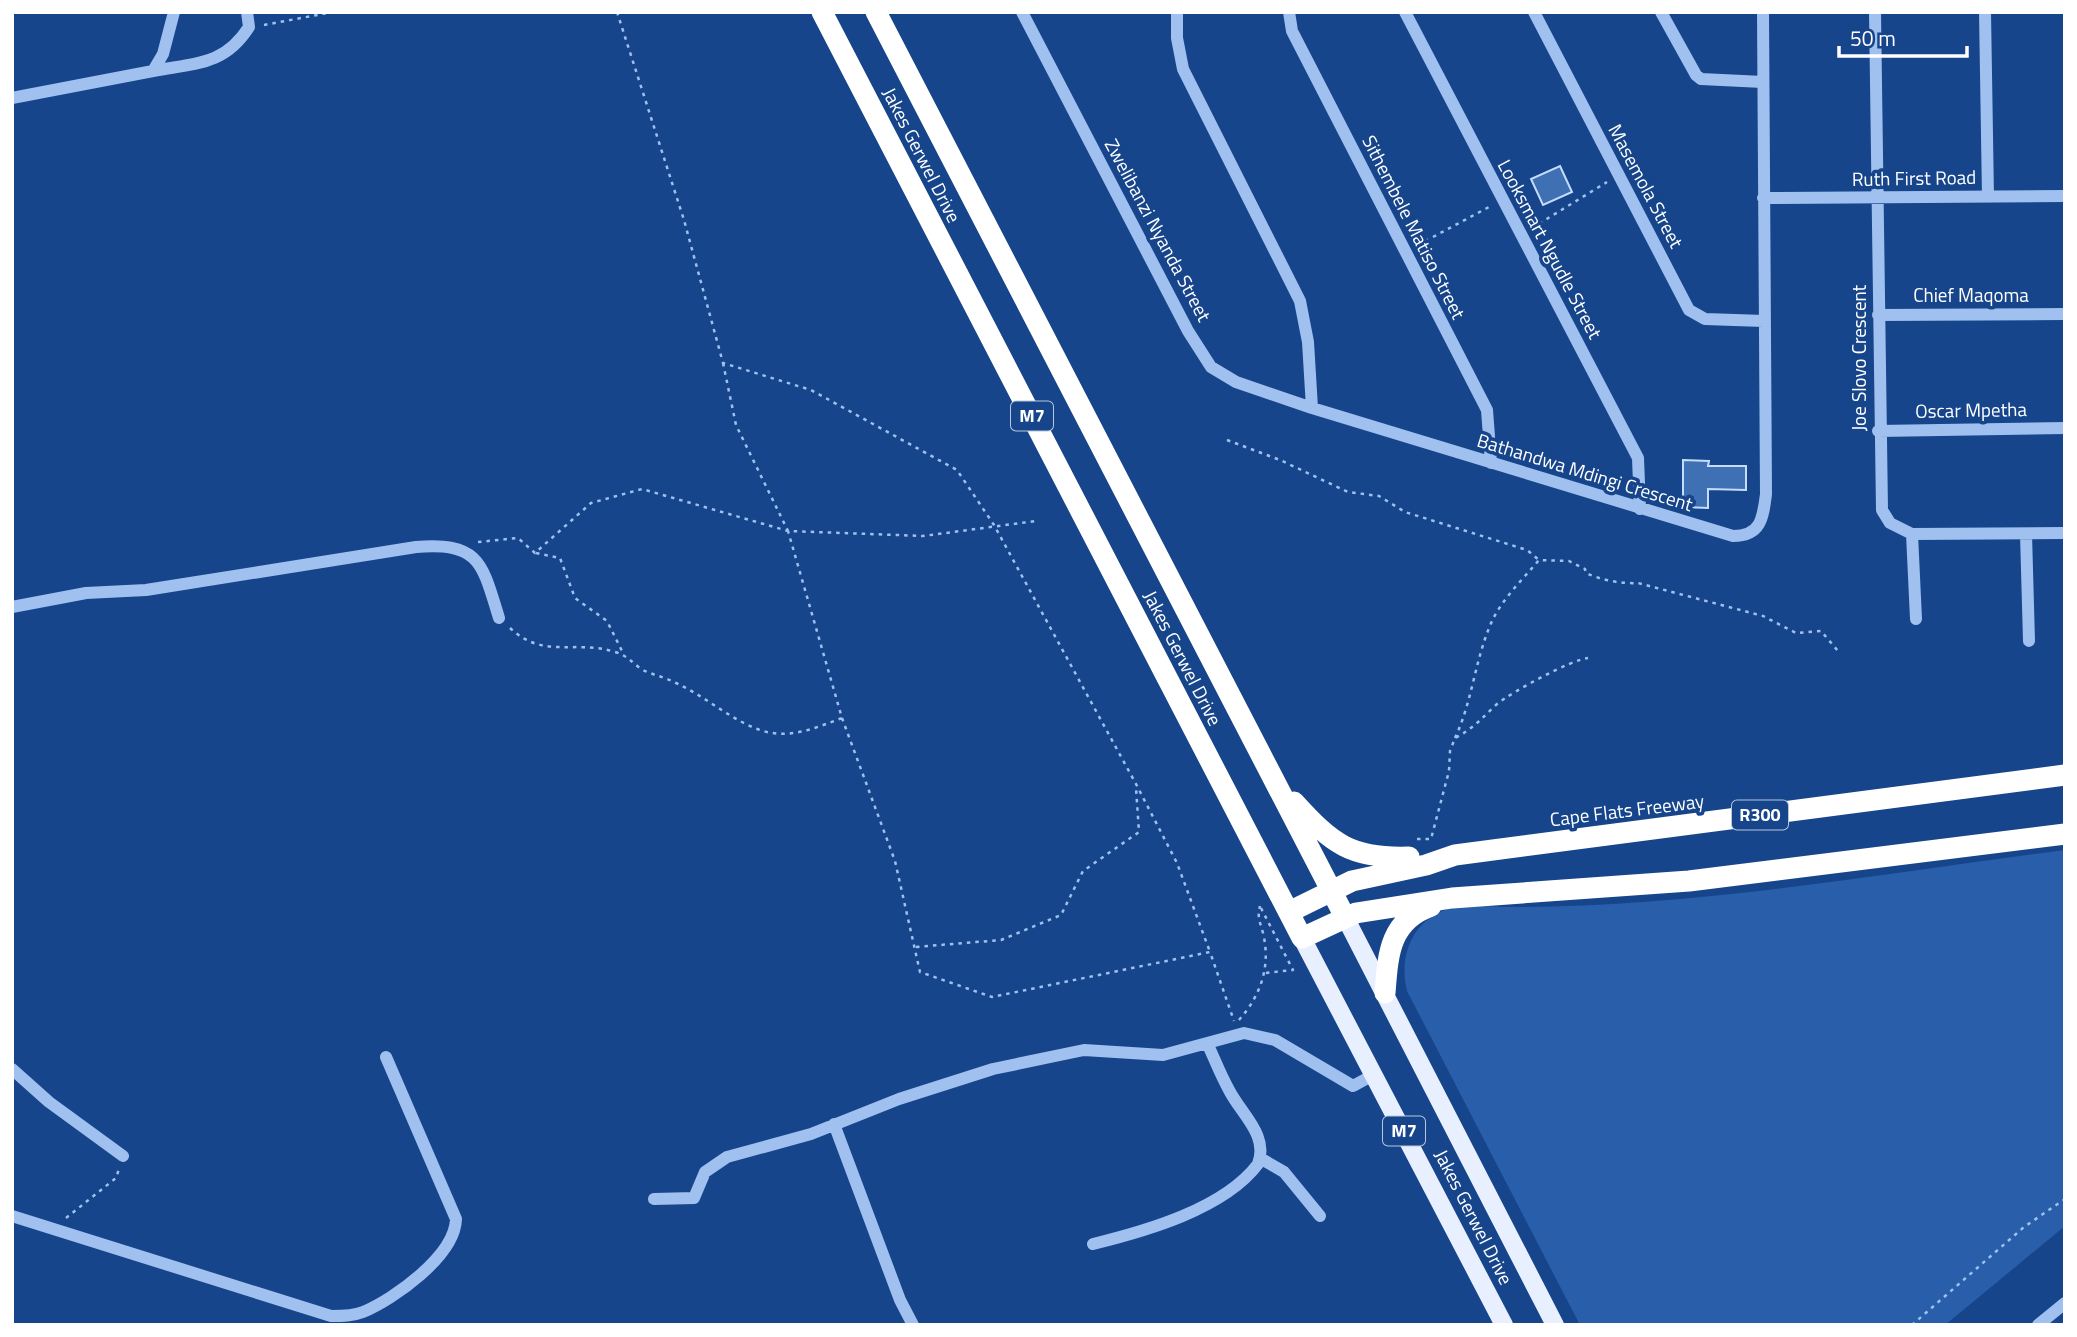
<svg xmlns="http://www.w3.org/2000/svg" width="2077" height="1337" viewBox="0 0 2077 1337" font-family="'Titillium Web',sans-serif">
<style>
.green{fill:#295faa}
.building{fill:#3f70b4;stroke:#c6dcfb;stroke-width:2}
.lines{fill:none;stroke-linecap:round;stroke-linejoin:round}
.path{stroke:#a0c1ef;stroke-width:2.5;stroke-dasharray:3.5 5;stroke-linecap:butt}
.minor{stroke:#a0c1ef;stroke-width:12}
.major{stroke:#e8f0ff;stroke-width:18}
.highway{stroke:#fff;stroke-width:21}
.labels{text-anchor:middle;stroke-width:7;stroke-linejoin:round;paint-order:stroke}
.shield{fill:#16458b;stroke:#b9c7dc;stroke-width:2}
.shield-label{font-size:18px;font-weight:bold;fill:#fff}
.street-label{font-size:19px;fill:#fff;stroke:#16458b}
</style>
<rect width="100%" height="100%" fill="#16458b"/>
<!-- green -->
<path class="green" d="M2065 850V1226L1945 1325H1580L1407 991C1399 959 1410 925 1442 911 1466 902 1496 908 1521 907 1562 907 1602 905 1643 902 1784 892 1925 868 2065 850Z"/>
<!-- building -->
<path class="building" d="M1560 166 1572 192 1543 205 1531 179Z
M1683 460 1709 461 1708 466H1746V490L1708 489V508L1683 507Z"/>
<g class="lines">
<!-- path -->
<path class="path" d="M617 12 684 220 723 363 811 390 957 470 994 525 1136 784 1177 863 1210 952
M264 25 333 12
M1532 228 1607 182
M1418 245 1489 207
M723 363 736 425 788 531
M1227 440 1280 460 1348 492 1379 496 1405 512 1527 550 1539 560
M478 542 518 538 535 553 591 503 642 489 788 531
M536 553 560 558 575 598 607 621 624 655
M510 628C544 660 575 639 615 652 626 655 632 662 641 669 652 675 665 677 676 683 705 696 729 719 760 730 789 740 815 728 842 718L788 531 923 536 1036 521
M842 718 895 861 920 972 992 997 1210 952 1234 1021
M1455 738C1473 700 1475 657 1493 619 1504 597 1523 579 1539 560L1569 561 1585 569 1586 573C1601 580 1621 584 1638 583L1763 616 1796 633 1821 631 1838 651
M1417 839H1431L1449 771 1450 751 1455 738C1473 729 1483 717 1497 704 1512 692 1570 660 1588 658
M1261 908 1293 970 1265 973
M916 947 1001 940 1061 915 1083 871 1139 832 1136 788
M1239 1020C1261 995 1271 966 1263 933 1260 922 1257 917 1260 906
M66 1218 116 1178 119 1169
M1912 1325 2024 1227 2065 1199"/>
<!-- minor -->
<path class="minor" d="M1022 12 1188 331 1211 367 1236 382 1312 408 1733 536C1761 536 1763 518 1766 494L1763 12
M1177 12V38L1183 69 1300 301 1308 342 1312 408
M1289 12 1292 31 1487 410 1491 463
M1405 12 1638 458 1640 509
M1534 12 1689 310 1705 319 1764 321
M1661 12 1696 75 1701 79 1763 82
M1875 12 1882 510 1890 523 1912 534 2065 533
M1985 12 1988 197
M153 71C195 63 224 66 249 27L247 12
M12 98 153 71 163 54 174 12
M1763 198 2065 196
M1878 315 2065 314
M1878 431 2065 428
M1912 534 1916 619
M2026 534 2029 641
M12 607 86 593 146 590 416 547C480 542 482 563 499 618
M12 1069 49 1102 123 1156
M834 1124 900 1300 913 1325
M1260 1158 1284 1172 1320 1216
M654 1199 694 1198 705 1172 727 1157 811 1134 899 1099 993 1069 1084 1050 1163 1055 1244 1033 1275 1040 1353 1086 1375 1074
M12 1216 331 1316C342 1316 353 1316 363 1312 394 1299 455 1256 456 1219L386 1057
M1093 1244C1146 1231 1224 1209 1258 1164 1269 1135 1241 1114 1229 1090 1221 1076 1215 1060 1208 1045
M2038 1325 2065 1303"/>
<!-- major -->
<path class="major" d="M1345 917 1555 1325
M1302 938 1504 1325"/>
<!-- highway -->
<path class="highway" d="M822 12 1302 938 1356 913 1452 898 1689 881 2065 834
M876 12 1345 917
M1294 802C1332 844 1351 859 1409 857
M1289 912 1352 881 1426 865 1455 855 2065 775
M1385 993C1388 955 1389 921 1431 906"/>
</g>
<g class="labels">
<!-- shield labels -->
<g class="shield">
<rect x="1011" y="401.5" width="42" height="29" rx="5"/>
<rect x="1732" y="800.5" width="56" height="29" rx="5"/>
<rect x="1383" y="1116.5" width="42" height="29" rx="5"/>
</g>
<g class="shield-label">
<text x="1032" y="422">M7</text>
<text x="1760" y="821">R300</text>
<text x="1404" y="1137">M7</text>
</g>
<!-- street labels -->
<g class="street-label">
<text transform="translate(922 155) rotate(63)" y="7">Jakes Gerwel Drive</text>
<text transform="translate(1914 178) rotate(-1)" y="7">Ruth First Road</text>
<text transform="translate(1646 186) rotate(62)" y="7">Masemola Street</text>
<text transform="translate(1414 227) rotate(63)" y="7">Sithembele Matiso Street</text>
<text transform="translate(1158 230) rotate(62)" y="7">Zwelibanzi Nyanda Street</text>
<text transform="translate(1550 249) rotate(62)" y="7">Looksmart Ngudle Street</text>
<text x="1971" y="302">Chief Maqoma</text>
<text transform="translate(1859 358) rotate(-90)" y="7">Joe Slovo Crescent</text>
<text transform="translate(1971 410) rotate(-1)" y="7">Oscar Mpetha</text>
<text transform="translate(1585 472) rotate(17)" y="7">Bathandwa Mdingi Crescent</text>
<text transform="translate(1183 658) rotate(63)" y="7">Jakes Gerwel Drive</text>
<text transform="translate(1627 810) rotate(-7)" y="7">Cape Flats Freeway</text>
<text transform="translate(1474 1217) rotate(63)" y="7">Jakes Gerwel Drive</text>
</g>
</g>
<!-- border -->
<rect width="2077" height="1337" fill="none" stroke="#ffffff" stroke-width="28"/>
<!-- scale -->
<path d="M1839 46v10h128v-10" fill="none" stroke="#ffffff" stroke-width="3.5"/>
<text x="1850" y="46" font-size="21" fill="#ffffff" stroke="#16458b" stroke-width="5" paint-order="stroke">50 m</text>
</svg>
